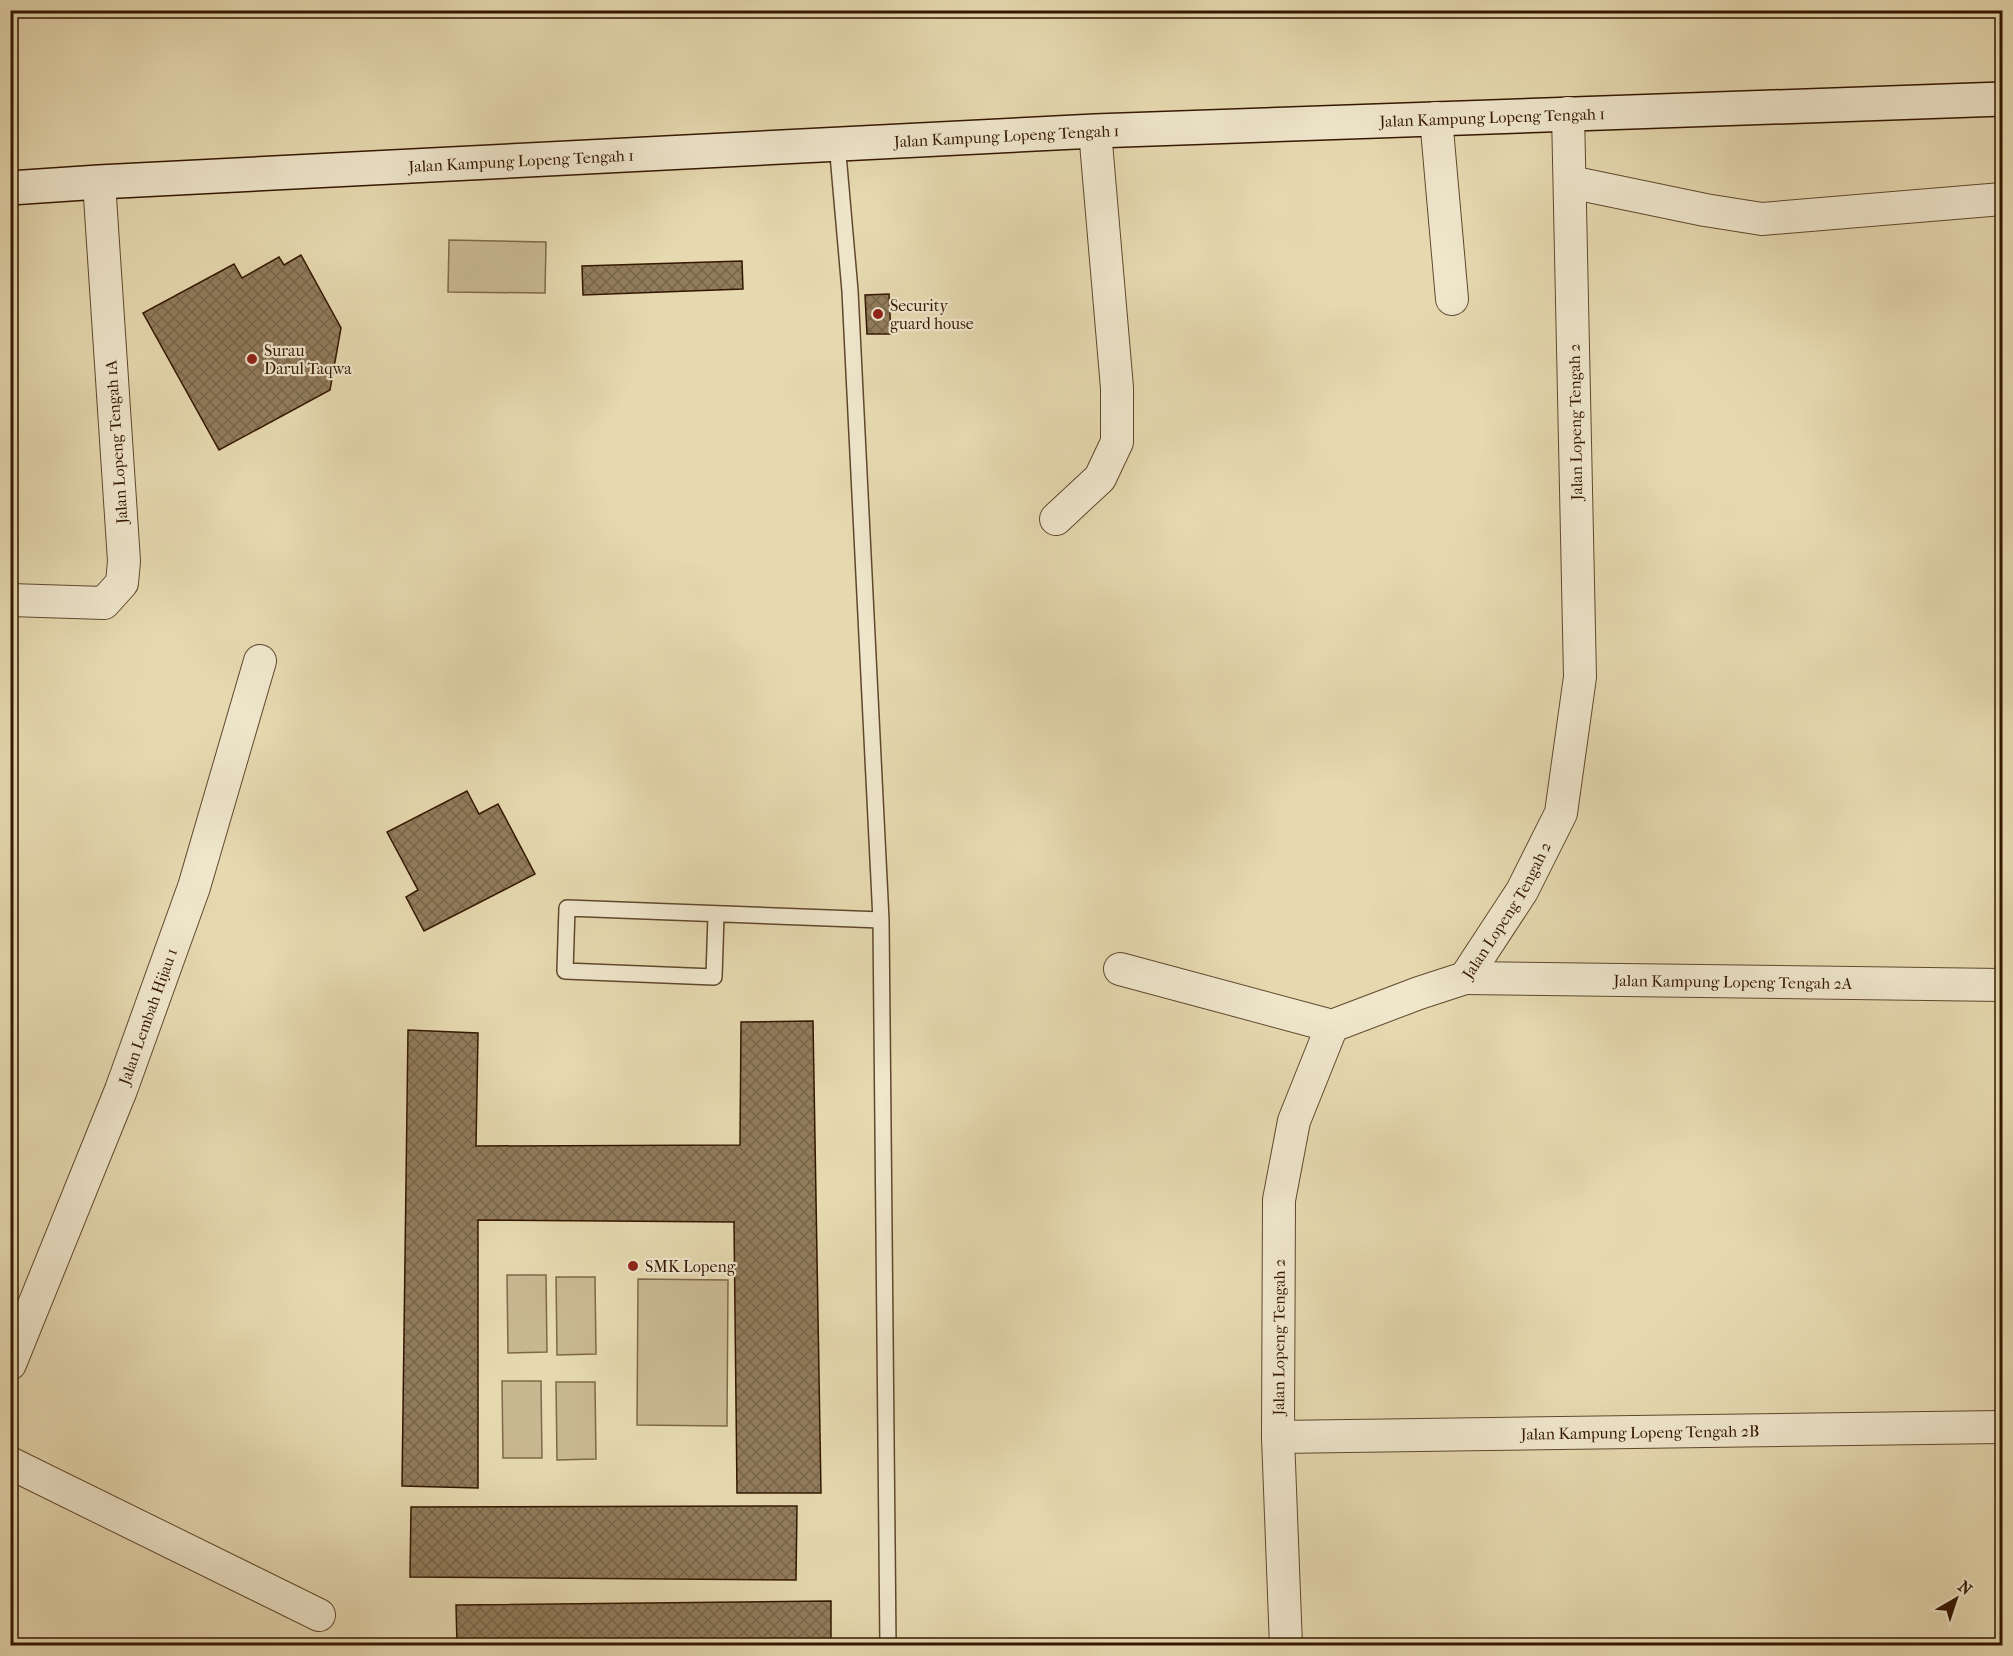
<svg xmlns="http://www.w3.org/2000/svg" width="2013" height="1656" viewBox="0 0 2013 1656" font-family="'IM FELL French Canon',serif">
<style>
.pitch{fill:#c8b892;stroke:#7e6849;stroke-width:1.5}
.building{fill:url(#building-cross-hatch);stroke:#341700;stroke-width:1.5}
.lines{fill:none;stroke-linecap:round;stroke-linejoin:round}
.lane-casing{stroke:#60482c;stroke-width:18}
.street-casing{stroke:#60482c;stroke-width:34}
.secondary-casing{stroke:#341700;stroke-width:36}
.lane{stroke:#efe6cc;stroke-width:15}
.street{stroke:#efe6cc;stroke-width:32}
.secondary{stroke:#efe6cc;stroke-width:33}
.poi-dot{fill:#8f2418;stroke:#efe6cc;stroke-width:2}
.labels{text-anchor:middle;stroke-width:4.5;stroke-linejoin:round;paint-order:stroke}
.street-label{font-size:16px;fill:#341700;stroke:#efe6cc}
.poi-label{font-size:16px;fill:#341700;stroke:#efe6cc;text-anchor:start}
</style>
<defs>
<pattern id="building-cross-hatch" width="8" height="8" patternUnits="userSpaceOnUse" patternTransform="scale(1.5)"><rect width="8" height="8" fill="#917c5c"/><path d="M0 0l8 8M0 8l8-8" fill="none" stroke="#77654a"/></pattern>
</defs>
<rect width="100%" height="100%" fill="#e6d9b0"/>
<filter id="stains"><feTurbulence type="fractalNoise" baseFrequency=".00333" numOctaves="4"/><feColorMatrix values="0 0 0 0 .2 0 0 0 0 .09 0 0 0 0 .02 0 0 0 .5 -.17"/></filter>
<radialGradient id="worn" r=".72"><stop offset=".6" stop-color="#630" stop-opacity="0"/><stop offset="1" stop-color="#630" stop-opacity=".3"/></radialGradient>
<!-- pitch -->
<path class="pitch" d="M449 240 546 242 545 293 448 292Z
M507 1275H546L547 1352 508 1353Z
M556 1277H595L596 1354 557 1355Z
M638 1279 728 1280 727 1426 637 1425Z
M502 1381H541L542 1458H503Z
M556 1382H595L596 1459 557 1460Z"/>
<!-- building -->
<path class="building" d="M301 255 341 328 330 390 219 450 143 313 234 264 242 278 279 257 284 265Z
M742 261 743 289 583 295 582 266Z
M889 294 891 334H867L865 295Z
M467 791 479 814 498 804 535 874 424 931 406 897 418 890 387 832Z
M813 1021 821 1493H737L734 1222 478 1220V1488L402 1486 408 1030 478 1033 476 1146 740 1145 741 1022Z
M797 1506 796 1580 410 1577 411 1507Z
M831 1601V1646H457L456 1605Z"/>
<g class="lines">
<!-- lane casing -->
<g class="lane-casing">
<path id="lane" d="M837 143 850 291 881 920 888 1646
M716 915 714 977 565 971 567 908 881 920"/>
</g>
<!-- street casing -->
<g class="street-casing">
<g id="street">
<path d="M1436 118 1452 299"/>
<path d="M1570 182 1705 210 1762 219 2002 199"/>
<path d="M1056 519 1100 478 1117 442V388L1095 131"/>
<path d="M10 600 104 603 122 583 124 561 99 182"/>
<path d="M1120 969 1332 1026"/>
<path id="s1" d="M1465 978 2002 985"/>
<path id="s2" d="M10 1364 121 1090 194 887 260 661"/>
<path id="s3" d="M1278 1437 2002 1427"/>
<path d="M10 1463 319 1615"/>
<path id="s4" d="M1286 1646 1278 1437 1279 1200 1294 1121 1332 1026 1419 993 1465 978 1522 891 1561 813 1580 677 1568 113"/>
</g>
</g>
<!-- secondary casing -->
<g class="secondary-casing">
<g id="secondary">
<path id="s5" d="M10 188 99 182 1095 131 2002 99"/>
</g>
</g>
<!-- lane -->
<use href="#lane" class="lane"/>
<!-- street -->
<use href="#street" class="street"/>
<!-- secondary -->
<use href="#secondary" class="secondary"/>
</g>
<!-- markers -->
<g class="poi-dot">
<circle cx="878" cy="314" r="6"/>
<circle cx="252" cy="359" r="6"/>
<circle cx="633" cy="1266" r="6"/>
</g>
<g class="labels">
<!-- street labels -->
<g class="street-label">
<text dy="6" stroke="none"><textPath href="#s5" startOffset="1484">Jalan Kampung Lopeng Tengah 1</textPath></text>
<text dy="6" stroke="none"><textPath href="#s5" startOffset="998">Jalan Kampung Lopeng Tengah 1</textPath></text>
<text dy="6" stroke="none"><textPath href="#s5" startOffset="512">Jalan Kampung Lopeng Tengah 1</textPath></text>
<text transform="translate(1575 422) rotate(-91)" y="6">Jalan Lopeng Tengah 2</text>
<text transform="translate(116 442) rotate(-94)" y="6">Jalan Lopeng Tengah 1A</text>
<text dy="6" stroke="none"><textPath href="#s4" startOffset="850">Jalan Lopeng Tengah 2</textPath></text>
<text dy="6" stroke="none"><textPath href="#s1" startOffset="268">Jalan Kampung Lopeng Tengah 2A</textPath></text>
<text dy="6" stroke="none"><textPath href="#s2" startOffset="374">Jalan Lembah Hijau 1</textPath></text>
<text dy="6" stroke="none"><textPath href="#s4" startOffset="309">Jalan Lopeng Tengah 2</textPath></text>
<text dy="6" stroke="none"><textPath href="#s3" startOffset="362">Jalan Kampung Lopeng Tengah 2B</textPath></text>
</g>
<!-- poi labels -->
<g class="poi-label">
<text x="890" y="311">Security<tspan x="890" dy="18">guard house</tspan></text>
<text x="264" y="356">Surau<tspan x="264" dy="18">Darul Taqwa</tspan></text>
<text x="645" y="1272">SMK Lopeng</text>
</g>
</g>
<!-- margin -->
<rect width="2013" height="1656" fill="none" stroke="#e6d9b0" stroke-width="36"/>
<rect x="12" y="12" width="1989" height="1632" fill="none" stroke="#341700" stroke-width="3"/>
<rect x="18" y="18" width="1977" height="1620" fill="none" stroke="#341700" stroke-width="1.5"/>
<!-- north arrow -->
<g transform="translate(1956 1599) rotate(39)" stroke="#efe6cc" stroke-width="4.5" paint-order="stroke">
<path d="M0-4.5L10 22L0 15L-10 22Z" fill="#341700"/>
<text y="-9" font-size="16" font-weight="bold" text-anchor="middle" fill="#341700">N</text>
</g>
<rect width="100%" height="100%" filter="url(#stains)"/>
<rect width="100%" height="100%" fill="url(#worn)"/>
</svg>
